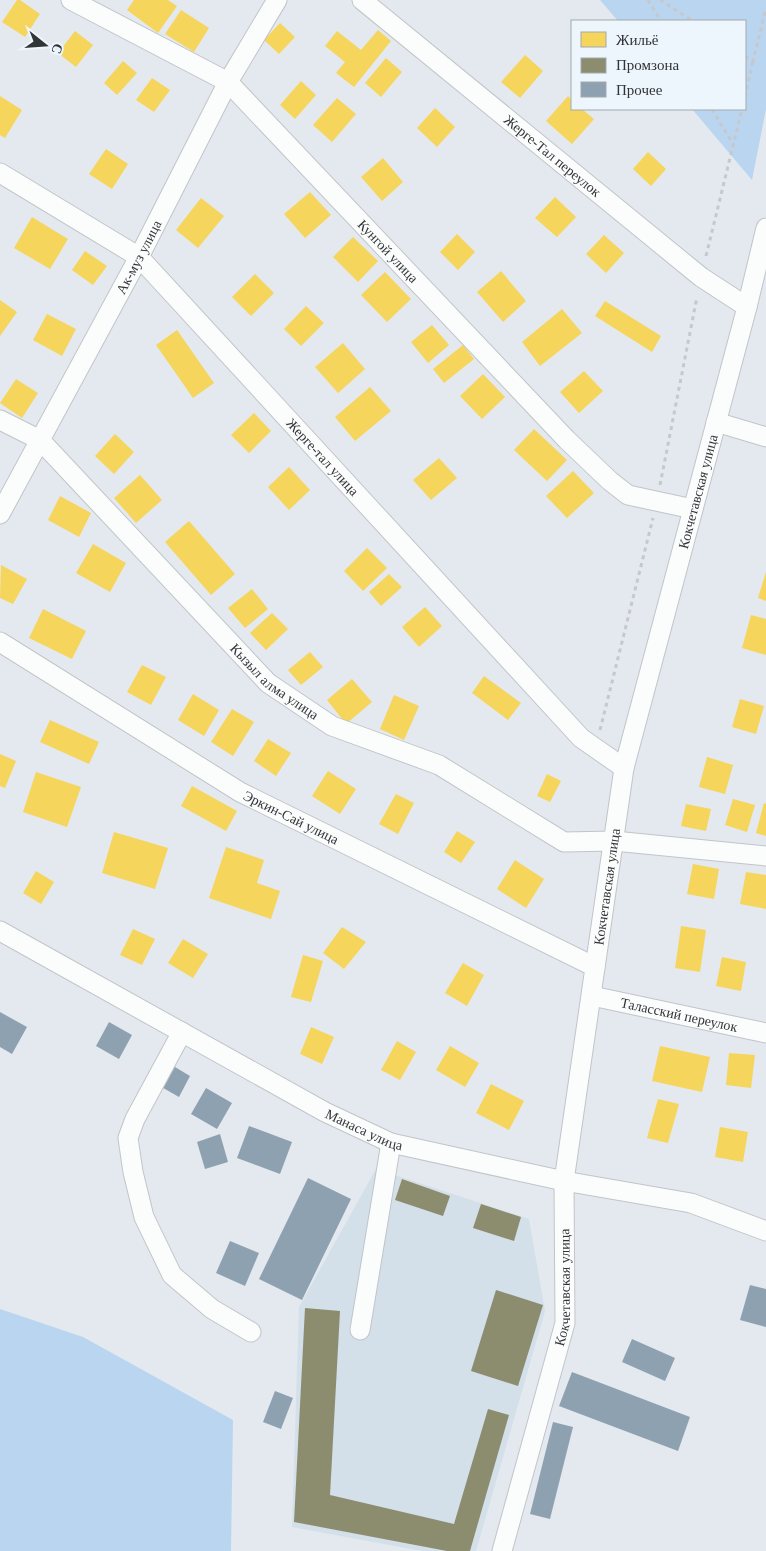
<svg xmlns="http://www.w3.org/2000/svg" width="766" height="1551" viewBox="0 0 766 1551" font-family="'Times New Roman',serif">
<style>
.built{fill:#d3dfe9}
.green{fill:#bad5f0}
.homes{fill:#f6d55c}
.industry{fill:#8c8c6e}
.building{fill:#8ea1b0}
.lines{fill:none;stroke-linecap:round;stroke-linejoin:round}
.minor-casing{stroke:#c1c5c9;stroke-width:21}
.path{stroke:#c6c8ca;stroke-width:3;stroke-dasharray:4 4;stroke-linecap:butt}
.minor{stroke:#fbfcfc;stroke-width:19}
.labels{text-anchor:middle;stroke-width:5;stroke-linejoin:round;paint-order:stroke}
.street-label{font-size:14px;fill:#313538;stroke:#eef6fd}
</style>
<rect width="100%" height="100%" fill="#e3e9ee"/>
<!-- built -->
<path class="built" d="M376 1169 529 1219 545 1311 476 1551H422L292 1527 299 1307Z"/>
<!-- green -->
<path class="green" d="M600 0H766V109L752 180 692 109H745V21H618Z
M0 1309 83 1337 233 1420 231 1551H0Z"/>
<!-- homes -->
<path class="homes" d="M17 0H20L40 14 25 37 2 22Z
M134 0H168L177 6 158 33 127 10Z
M181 10 209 28 194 52 165 34Z
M280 23 295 37 279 54 264 40Z
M378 30 391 41 354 87 336 73 345 62 325 46 337 31 361 50Z
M75 31 93 45 76 67 58 53Z
M525 55 543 71 520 98 501 82Z
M386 58 402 72 381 97 365 83Z
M123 61 137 73 117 95 104 83Z
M152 78 170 90 154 112 136 100Z
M301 81 316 95 295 119 280 105Z
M0 96 22 110 5 138 0 135Z
M568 96 572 100V109H582L594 119 572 144 546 121Z
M337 98 356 114 332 142 313 125Z
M435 108 455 127 437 147 417 128Z
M106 149 128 164 112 189 89 174Z
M648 152 666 169 651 186 633 169Z
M383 158 403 182 382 201 361 177Z
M310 192 331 215 305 238 284 214Z
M555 197 576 217 557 237 535 218Z
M201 198 224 216 198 248 176 230Z
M32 217 68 239 50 269 14 248Z
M457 234 475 252 458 270 440 252Z
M604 235 624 253 606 273 586 254Z
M353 237 378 261 358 282 333 257Z
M85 251 107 266 93 285 72 270Z
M501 271 526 301 503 322 477 292Z
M385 272 411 299 387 322 361 295Z
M255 274 274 293 251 316 232 297Z
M0 300 17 312 0 336Z
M605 301 661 336 652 352 595 316Z
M306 306 324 323 301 346 284 329Z
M562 309 582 333 540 366 522 342Z
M47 314 76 329 62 356 33 340Z
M432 325 449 345 428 363 411 342Z
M177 330 214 383 193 398 156 345Z
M343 343 365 369 338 393 315 367Z
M463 345 474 359 444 383 433 369Z
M584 371 603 391 579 413 560 392Z
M483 374 505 397 482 419 460 396Z
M16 379 38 393 22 418 0 403Z
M370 387 391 411 355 441 335 417Z
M254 413 271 431 249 453 231 435Z
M534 429 567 460 547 481 514 450Z
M115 434 134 452 114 474 95 456Z
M439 458 457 478 431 500 413 480Z
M289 467 310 490 289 510 268 487Z
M573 471 594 493 567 518 546 496Z
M140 475 162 500 136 523 114 498Z
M60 496 91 513 79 537 48 520Z
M189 521 235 574 211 595 165 542Z
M93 544 126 563 110 592 76 573Z
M367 548 387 568 363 591 344 571Z
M1 565 27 579 13 604 0 598Z
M766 572V601L758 598Z
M389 574 402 587 381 606 369 592Z
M252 589 268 609 245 628 228 608Z
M425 607 442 626 419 647 402 627Z
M43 609 86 631 72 659 29 638Z
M272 613 288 629 266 650 250 633Z
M751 615 766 619V655L742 648Z
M310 652 323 667 301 685 288 670Z
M142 665 166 677 151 705 127 692Z
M484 676 521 703 508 720 472 693Z
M352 679 372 702 346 724 327 700Z
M193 694 219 710 204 736 178 720Z
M394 695 419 706 404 740 380 729Z
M740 699 764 706 756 734 732 727Z
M232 709 254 722 233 756 211 742Z
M50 720 99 742 89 764 40 742Z
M268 739 291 753 276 776 254 761Z
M0 754 16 761 5 788 0 786Z
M707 757 733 765 725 794 699 787Z
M328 771 356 789 340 814 312 796Z
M36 772 81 787 67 827 23 812Z
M547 774 561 781 550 802 537 796Z
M192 786 237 811 226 831 181 806Z
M396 794 414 803 398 834 379 824Z
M733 799 755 805 747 832 725 825Z
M764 803 766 804V836L756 833Z
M686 804 711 809 706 831 681 826Z
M457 831 475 842 461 863 444 852Z
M114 832 168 848 155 889 102 873Z
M226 847 264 860 257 883 280 891 271 919 209 898Z
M515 860 544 879 526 908 497 889Z
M693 864 719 869 714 899 687 894Z
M36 871 54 882 41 904 23 893Z
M746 872 766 875V909L740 904Z
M681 926 706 930 700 972 675 968Z
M342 927 366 942 344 969 323 953Z
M133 929 155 939 142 965 120 955Z
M183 939 208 954 193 978 168 963Z
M303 955 323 961 311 1002 291 997Z
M722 957 746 962 741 991 716 986Z
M463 963 484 975 467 1006 445 993Z
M311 1027 334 1037 322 1064 300 1054Z
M397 1041 416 1052 400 1080 381 1070Z
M450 1046 479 1063 465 1087 436 1070Z
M660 1046 710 1057 702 1092 652 1081Z
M729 1053 755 1055 751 1088 726 1085Z
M491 1084 524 1101 509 1130 476 1113Z
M658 1099 679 1104 668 1143 647 1138Z
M720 1127 748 1132 743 1162 715 1157Z"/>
<!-- industry -->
<path class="industry" d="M402 1179 450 1196 443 1216 395 1200Z
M481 1204 521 1217 514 1241 473 1228Z
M496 1290 543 1305 518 1386 471 1371Z
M305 1308 340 1311 330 1495 454 1524 488 1409 509 1415 470 1551H447L294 1522Z"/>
<!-- building -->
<path class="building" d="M0 1012 27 1027 12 1054 0 1047Z
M109 1022 132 1035 119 1059 96 1046Z
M170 1064 190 1076 179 1097 158 1085Z
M206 1088 232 1103 217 1129 191 1114Z
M249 1126 292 1142 280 1174 237 1158Z
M220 1134 228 1162 205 1169 197 1142Z
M308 1178 351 1199 302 1300 259 1279Z
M230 1241 259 1253 245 1286 216 1273Z
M750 1285 766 1289V1327L740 1320Z
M632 1339 675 1358 665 1381 622 1362Z
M572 1372 690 1417 678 1451 559 1406Z
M275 1391 293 1398 281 1429 263 1422Z
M553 1422 573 1427 550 1519 530 1514Z"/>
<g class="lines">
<!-- minor casing -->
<g class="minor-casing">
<g id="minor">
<path id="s1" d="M71 0 228 82 567 440 610 481 628 495 693 509"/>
<path id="s2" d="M362 0 701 277 747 307"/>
<path id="s3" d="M0 173 139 257 581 738 624 768"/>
<path id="s4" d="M0 420 40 440 268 683 332 726 439 765 564 842 614 841 766 856"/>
<path d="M716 422 766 437"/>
<path id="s5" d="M0 514 139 257 228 82 277 0"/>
<path id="s6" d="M0 642 240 792 595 967"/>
<path id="s7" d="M0 931 325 1112 391 1143 564 1181 691 1203 766 1231"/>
<path id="s8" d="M592 996 766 1033"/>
<path d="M182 1032 135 1119 128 1138 133 1172 144 1217 172 1275 212 1309 251 1332"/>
<path d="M360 1330 391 1143"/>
<path id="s9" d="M502 1551 565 1323 564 1181 624 768 747 307 766 228"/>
</g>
</g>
<!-- path -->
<path class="path" d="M648 0 661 21
M660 0 693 21
M745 56 753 61 766 8
M745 97 753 61
M712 109 733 144
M706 256 742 109
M660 485 697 297
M600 730 653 518"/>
<!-- minor -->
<use href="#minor" class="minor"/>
</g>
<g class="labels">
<!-- street labels -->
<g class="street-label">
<text dy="5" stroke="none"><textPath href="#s2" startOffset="246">Жерге-Тал переулок</textPath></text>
<text dy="5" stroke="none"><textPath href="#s1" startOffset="410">Кунгой улица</textPath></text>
<text dy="5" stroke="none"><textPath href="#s5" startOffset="292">Ак-муз улица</textPath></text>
<text dy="5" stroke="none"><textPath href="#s3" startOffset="434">Жерге-тал улица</textPath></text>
<text dy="5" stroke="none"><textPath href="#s9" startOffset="1082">Кокчетавская улица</textPath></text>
<text dy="5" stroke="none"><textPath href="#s4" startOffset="382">Кызыл алма улица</textPath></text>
<text dy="5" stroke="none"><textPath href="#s6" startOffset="340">Эркин-Сай улица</textPath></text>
<text dy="5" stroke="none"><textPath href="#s9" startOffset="676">Кокчетавская улица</textPath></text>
<text dy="5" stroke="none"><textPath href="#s8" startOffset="89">Таласский переулок</textPath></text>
<text dy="5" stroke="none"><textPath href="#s7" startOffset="415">Манаса улица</textPath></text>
<text dy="5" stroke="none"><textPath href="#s9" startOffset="272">Кокчетавская улица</textPath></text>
</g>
</g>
<!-- legend -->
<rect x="571" y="20" width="175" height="90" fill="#eef6fd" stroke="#a2a9ae"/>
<rect x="581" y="32" width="25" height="15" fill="#f6d55c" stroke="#a2a9ae"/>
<text x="616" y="45" font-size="15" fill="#313538">Жильё</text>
<rect x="581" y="58" width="25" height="15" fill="#8c8c6e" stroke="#a2a9ae"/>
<text x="616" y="70" font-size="15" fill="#313538">Промзона</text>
<rect x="581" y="82" width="25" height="15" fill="#8ea1b0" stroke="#a2a9ae"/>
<text x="616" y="95" font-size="15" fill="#313538">Прочее</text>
<!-- north arrow -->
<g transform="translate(45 45) rotate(107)" stroke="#eef6fd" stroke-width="4" paint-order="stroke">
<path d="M0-4L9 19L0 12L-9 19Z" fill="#313538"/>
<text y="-8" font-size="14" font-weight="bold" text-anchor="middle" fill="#313538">С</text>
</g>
</svg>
